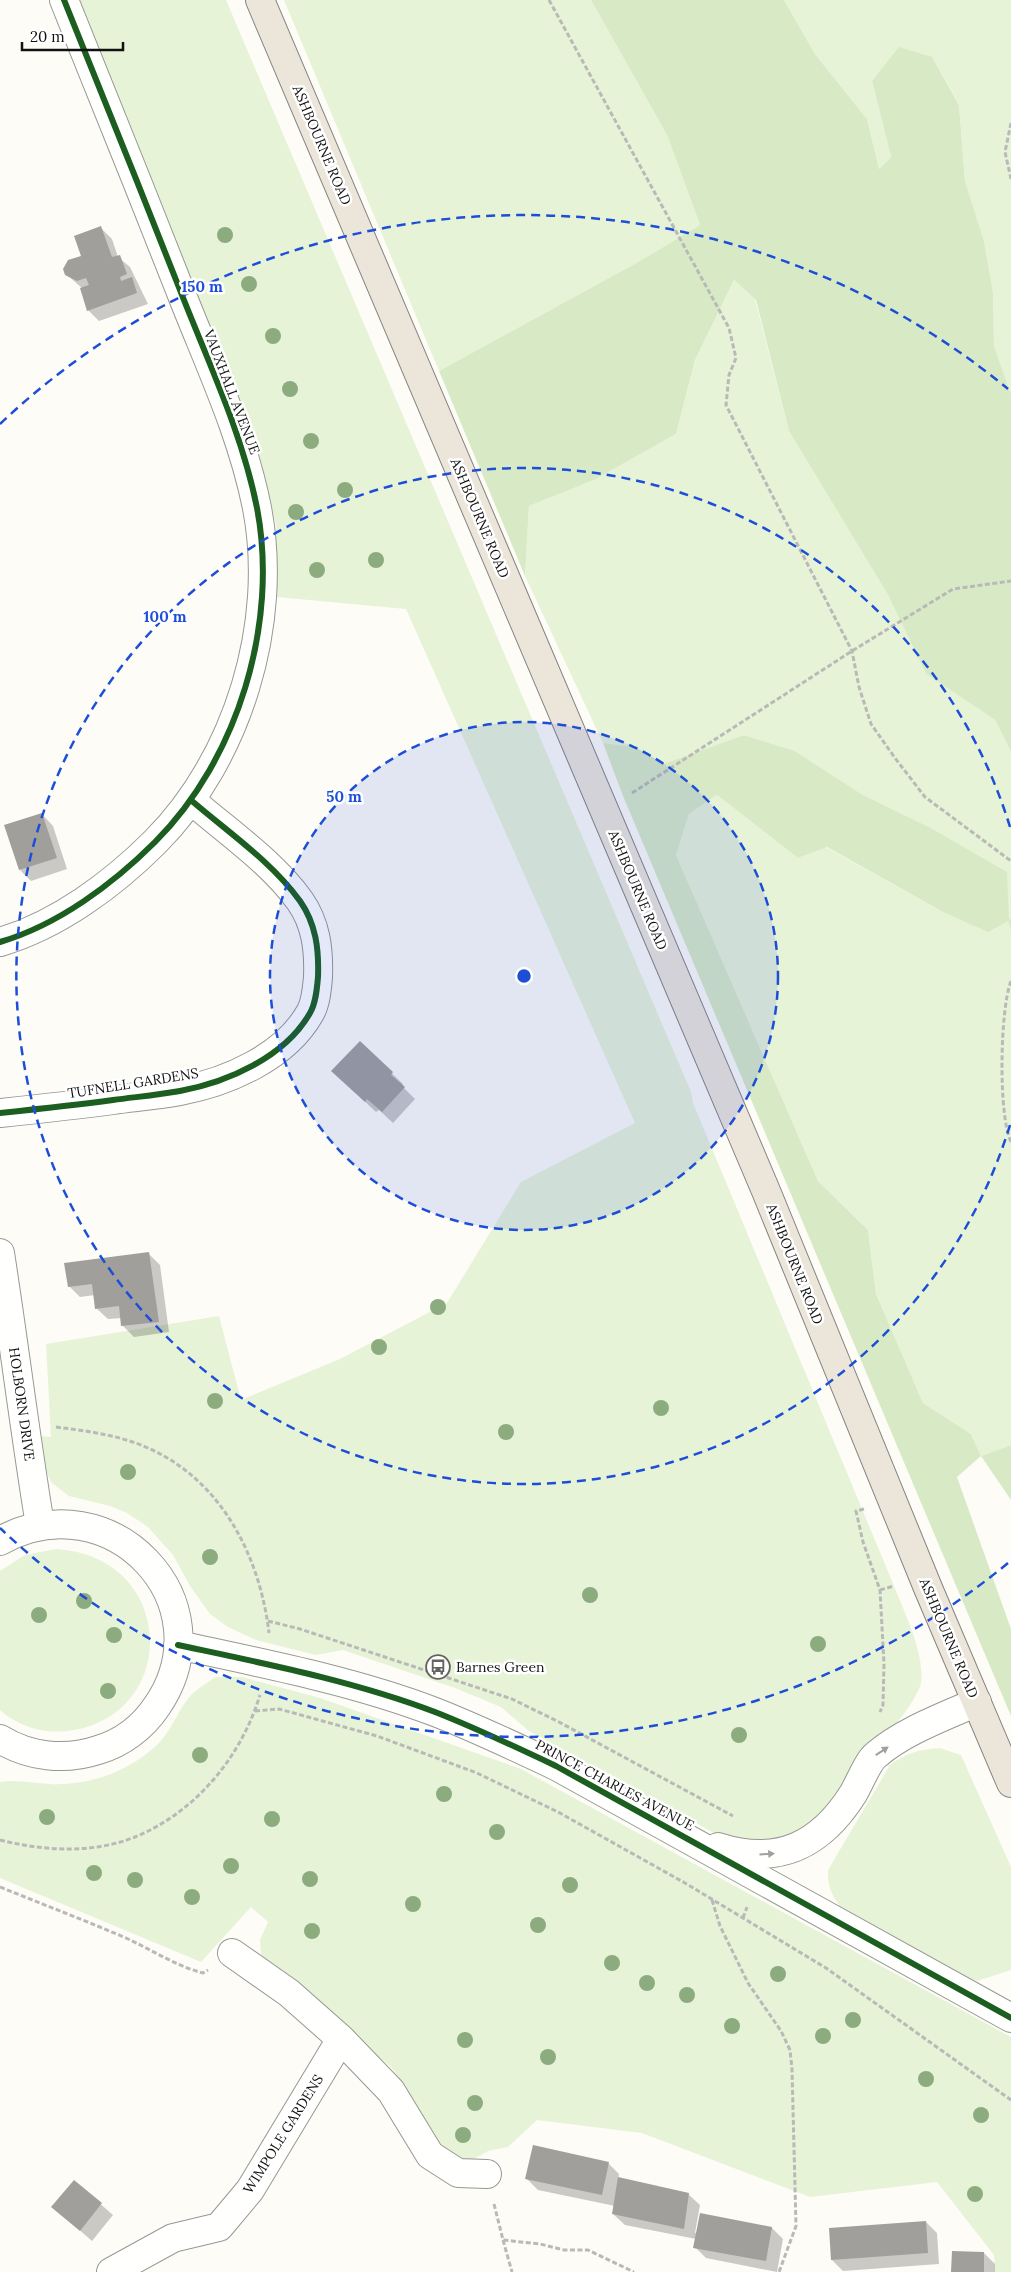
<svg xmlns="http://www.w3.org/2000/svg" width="1011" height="2272" viewBox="0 0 1011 2272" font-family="Lora,serif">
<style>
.green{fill:#e7f3d7}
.forest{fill:#d8eac5}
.shadow{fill:#0003}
.building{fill:#a19f9c}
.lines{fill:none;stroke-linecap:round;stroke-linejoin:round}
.minor-casing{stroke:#979795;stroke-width:30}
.tertiary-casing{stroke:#979795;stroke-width:30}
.trunk-casing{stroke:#858482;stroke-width:30}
.path{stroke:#b9b9b8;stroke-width:3;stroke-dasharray:5 2.5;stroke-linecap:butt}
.minor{stroke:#fffffe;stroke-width:28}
.tertiary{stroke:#fffffe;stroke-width:28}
.trunk{stroke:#ece5da;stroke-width:28}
.cycleway-casing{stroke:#fff;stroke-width:9}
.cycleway{stroke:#1b5e20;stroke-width:6}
.tree{fill:#8cac80}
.oneway{fill:#a0a09f}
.ring{fill:none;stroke:#1d4ed8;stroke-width:2.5;stroke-dasharray:9 6}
.labels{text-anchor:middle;stroke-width:5;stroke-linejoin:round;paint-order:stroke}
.street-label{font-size:14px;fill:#111;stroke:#fff}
.poi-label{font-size:14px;fill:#111;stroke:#fff;text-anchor:start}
.centre{fill:#1d4ed8;stroke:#fff;stroke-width:2.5}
.ring-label{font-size:15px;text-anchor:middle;font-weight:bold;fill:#1d4ed8;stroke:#fff;stroke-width:5;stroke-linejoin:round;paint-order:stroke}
</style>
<rect width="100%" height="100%" fill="#fdfcf7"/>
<!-- green -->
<path class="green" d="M80 0H226L691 1092 693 1103 892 1581C903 1610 925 1652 921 1683 920 1691 902 1719 895 1724 889 1730 879 1733 873 1739 856 1756 847 1780 834 1800 810 1838 763 1846 723 1838L529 1731 501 1707 455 1688 343 1650 316 1655 256 1640 228 1627 210 1614 190 1586 173 1555 148 1527 127 1513 110 1506 69 1496 52 1483 40 1460 38 1436 51 1437 46 1344 219 1316 241 1400 340 1359 447 1303 521 1182 635 1123 406 609 276 597V525L259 453Z
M284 0H591L667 135 700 225 638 262 439 371Z
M784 0H1011V394L994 346 993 293 984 241 965 181 959 104 932 57 872 81 891 157 879 169 867 119 815 54Z
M734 280 755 299 789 431 888 595 926 674 995 720 1011 752V918L1009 921 1011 930V1445L981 1456 971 1434 923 1403 876 1294 868 1230 818 1181 676 855 689 814 717 795 798 858 826 847 943 912 929 827 863 795 795 751 744 735 663 764 636 747 603 743 525 576 529 506 594 480 676 434 695 360Z
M56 1549C179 1557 180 1718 67 1731 43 1734 18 1726 0 1710V1571L25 1555Z
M216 1677H242L320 1698 521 1769 1011 2037V2272H995L994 2255 937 2182 810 2197 642 2133 537 2120 508 2147 488 2151 472 2160H460L443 2148 392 2068 261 1955 260 1940 268 1922 251 1907 201 1962 0 1878V1782C17 1779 33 1783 50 1784 89 1786 131 1771 159 1743 173 1728 179 1707 193 1693 200 1687 208 1682 216 1677Z
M940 1748 961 1755 1011 1867V1970L977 1981 968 1978 843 1911C833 1897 827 1888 828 1870L890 1765C909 1752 918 1750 940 1748Z"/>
<!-- forest -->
<path class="forest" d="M591 0H784L815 54 867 119 879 169 891 157 872 81 899 47 932 57 959 105 965 181 984 241 993 293 994 346 1011 394V752L995 720 926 674 888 595 789 431 756 300 734 280 695 360 676 434 594 480 529 506 525 576 439 371 638 262 700 225 667 135Z
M744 735 795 751 863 795 929 827 1007 872 1009 920 1011 918V930L1008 921 988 932 943 912 827 847 798 858 717 795 689 814 676 855 818 1181 868 1230 876 1294 923 1403 971 1434 981 1456 1011 1445V1500L981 1456 957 1477 1011 1629V1716L623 796 603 743 636 747 663 764Z"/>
<!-- shadow -->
<path class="shadow" d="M101 228 112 239 118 257 130 267 148 304 99 321 88 310 83 289 66 274 82 257Z
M42 814 53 826 67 869 31 881 20 870Z
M360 1043 403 1084 402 1086 415 1099 393 1123 379 1110 376 1112 344 1082Z
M149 1254 160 1265 169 1332 134 1337 123 1326 122 1318 108 1319 96 1308 95 1295 80 1297 69 1286Z
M608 2163 619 2174 618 2179 688 2194 700 2205 695 2233 772 2228 783 2239 777 2272 706 2258 695 2247 696 2239 625 2225 613 2214 615 2206 538 2190 527 2179Z
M74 2181 113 2215 92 2241 53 2207Z
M926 2222 937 2233 939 2264 843 2271 832 2260Z
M984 2253 995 2264V2272H953Z"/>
<!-- building -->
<path class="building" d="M101 226 112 257 120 255 127 274 120 277 121 281 132 277 137 293 87 311 80 288 89 285 86 278 77 281 65 275 63 269 68 260 81 256 74 236Z
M42 813 57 858 19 870 4 825Z
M360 1041 393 1072 391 1075 405 1087 382 1112 367 1099 365 1102 331 1071Z
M149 1252 159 1322 121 1326 119 1306 95 1309 92 1284 68 1287 64 1263Z
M533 2145 609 2162 602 2195 525 2179Z
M618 2177 689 2193 684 2229 612 2214Z
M74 2180 102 2203 80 2231 51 2207Z
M700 2213 772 2227 766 2261 693 2248Z
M926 2221 928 2253 831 2260 829 2228Z
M952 2251 984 2252V2272H951Z"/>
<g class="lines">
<!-- minor casing -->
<g class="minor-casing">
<path id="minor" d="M0 942C58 925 113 884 155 842 238 759 279 623 257 508 242 432 208 362 180 290 142 193 103 97 64 0
M0 1113C38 1109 75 1105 113 1100 135 1097 158 1095 180 1091 228 1082 285 1057 310 1013 316 1003 317 988 318 977 319 949 316 924 300 901 272 862 228 832 192 801
M0 1253C14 1343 25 1434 40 1525
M232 1953 289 1993 341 2039 391 2091 430 2155 458 2173 487 2174
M111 2272 173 2238 219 2227 250 2190 341 2039"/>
</g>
<!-- tertiary casing -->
<g class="tertiary-casing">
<path id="tertiary" d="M0 1541C110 1479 228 1602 157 1706 143 1727 122 1743 98 1750 65 1761 29 1757 0 1739
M178 1645C262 1663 354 1681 435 1712 476 1728 516 1747 556 1766L1011 2018
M718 1847C778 1866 820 1846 853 1794 859 1784 868 1761 876 1755 904 1731 943 1717 977 1702"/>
</g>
<!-- trunk casing -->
<g class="trunk-casing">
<path id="trunk" d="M260 0 766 1191 928 1588 1011 1783"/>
</g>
<!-- path -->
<path class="path" d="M549 0 729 328 736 358 729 375 726 405 852 651 859 687 871 724 895 758 925 797 1011 861
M1011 123 1005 152 1011 179
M632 793 852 651 953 589 1011 581
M1011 981C1000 1009 998 1115 1011 1142
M56 1427C87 1431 119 1435 148 1448 221 1480 260 1556 269 1633
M864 1509 856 1511 863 1542 880 1590 884 1664 883 1705 880 1712
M880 1590 894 1586
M268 1621 300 1629 512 1699 559 1722 733 1816
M255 1711 279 1709 377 1736 477 1773 558 1812 685 1883 826 1968 1011 2100
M0 1840C43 1851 93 1854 135 1837 196 1812 241 1757 260 1695
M0 1887C42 1904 84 1920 126 1938 152 1950 176 1966 203 1973L208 1970
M712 1900 720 1926 748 1983 781 2031 790 2050 792 2069 796 2226 779 2272
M743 1918 747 1907
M494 2204 503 2240 540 2244 564 2250H588L634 2272
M503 2240 512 2272"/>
<!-- minor -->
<use href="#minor" class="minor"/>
<!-- tertiary -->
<use href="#tertiary" class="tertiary"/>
<!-- trunk -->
<use href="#trunk" class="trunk"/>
<!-- cycleway casing -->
<g class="cycleway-casing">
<path id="cycleway" d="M0 942C58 925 113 884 155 842 238 759 279 623 257 508 242 432 208 362 180 290 142 193 103 97 64 0
M0 1113C38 1109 75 1105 113 1100 135 1097 158 1095 180 1091 228 1082 285 1057 310 1013 316 1003 317 988 318 977 319 949 316 924 300 901 272 862 228 832 192 801
M178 1645C262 1663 354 1681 435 1712 476 1728 516 1747 556 1766L1011 2018"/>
</g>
<!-- cycleway -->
<use href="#cycleway" class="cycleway"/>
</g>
<!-- trees -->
<g class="tree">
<circle cx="225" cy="235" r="8"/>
<circle cx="249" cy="284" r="8"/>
<circle cx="273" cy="336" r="8"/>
<circle cx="290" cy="389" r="8"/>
<circle cx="311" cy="441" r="8"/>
<circle cx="345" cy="490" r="8"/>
<circle cx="296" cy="512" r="8"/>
<circle cx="376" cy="560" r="8"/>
<circle cx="317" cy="570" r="8"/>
<circle cx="438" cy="1307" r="8"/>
<circle cx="379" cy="1347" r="8"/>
<circle cx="215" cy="1401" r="8"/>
<circle cx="661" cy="1408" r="8"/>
<circle cx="506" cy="1432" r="8"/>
<circle cx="128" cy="1472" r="8"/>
<circle cx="210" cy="1557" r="8"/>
<circle cx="590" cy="1595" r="8"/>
<circle cx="84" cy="1601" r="8"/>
<circle cx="39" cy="1615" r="8"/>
<circle cx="114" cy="1635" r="8"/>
<circle cx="818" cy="1644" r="8"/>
<circle cx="108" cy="1691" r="8"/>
<circle cx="739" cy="1735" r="8"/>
<circle cx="200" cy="1755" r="8"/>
<circle cx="444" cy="1794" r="8"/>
<circle cx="47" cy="1817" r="8"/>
<circle cx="272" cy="1819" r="8"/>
<circle cx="497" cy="1832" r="8"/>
<circle cx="231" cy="1866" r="8"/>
<circle cx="94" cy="1873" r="8"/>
<circle cx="310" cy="1879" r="8"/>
<circle cx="135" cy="1880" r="8"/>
<circle cx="570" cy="1885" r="8"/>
<circle cx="192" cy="1897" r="8"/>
<circle cx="413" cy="1904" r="8"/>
<circle cx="538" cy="1925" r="8"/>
<circle cx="312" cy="1931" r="8"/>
<circle cx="612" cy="1963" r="8"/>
<circle cx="778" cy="1974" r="8"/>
<circle cx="647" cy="1983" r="8"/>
<circle cx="687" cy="1995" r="8"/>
<circle cx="853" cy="2020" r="8"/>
<circle cx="732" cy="2026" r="8"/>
<circle cx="823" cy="2036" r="8"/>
<circle cx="465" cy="2040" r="8"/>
<circle cx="548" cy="2057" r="8"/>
<circle cx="926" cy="2079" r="8"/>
<circle cx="475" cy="2103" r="8"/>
<circle cx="981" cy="2115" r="8"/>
<circle cx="463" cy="2135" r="8"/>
<circle cx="975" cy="2194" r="8"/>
</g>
<!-- one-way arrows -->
<defs><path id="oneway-solid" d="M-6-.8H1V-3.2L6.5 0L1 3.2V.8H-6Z" transform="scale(1.25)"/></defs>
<g class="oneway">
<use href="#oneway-solid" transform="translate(882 1751) rotate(-33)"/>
<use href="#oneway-solid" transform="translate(767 1854) rotate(-4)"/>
</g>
<!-- distance rings -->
<circle cx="524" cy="976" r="254" fill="#1d4ed8" fill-opacity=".12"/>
<g class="ring">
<circle cx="524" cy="976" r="254"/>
<path d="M1010 1125A508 508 0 1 1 1010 827"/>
<path d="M1008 1563A761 761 0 0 1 0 1528M0 424A761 761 0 0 1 1008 389"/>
</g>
<!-- icons -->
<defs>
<g id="bus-ring" transform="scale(1.25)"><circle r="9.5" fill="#fff" stroke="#646362" stroke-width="1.5"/><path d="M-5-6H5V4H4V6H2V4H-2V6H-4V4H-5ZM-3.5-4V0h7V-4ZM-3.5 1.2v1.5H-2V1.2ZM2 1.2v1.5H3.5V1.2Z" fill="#646362"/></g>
</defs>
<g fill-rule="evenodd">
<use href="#bus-ring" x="438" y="1667"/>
</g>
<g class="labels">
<!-- street labels -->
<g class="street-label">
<text transform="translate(322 145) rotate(67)" y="5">ASHBOURNE ROAD</text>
<text transform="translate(232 392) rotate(69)" y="5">VAUXHALL AVENUE</text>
<text transform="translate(480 518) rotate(67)" y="5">ASHBOURNE ROAD</text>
<text transform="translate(638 890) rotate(67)" y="5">ASHBOURNE ROAD</text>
<text transform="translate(133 1083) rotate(-9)" y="5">TUFNELL GARDENS</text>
<text transform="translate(795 1264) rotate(68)" y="5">ASHBOURNE ROAD</text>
<text transform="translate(22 1404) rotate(82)" y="5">HOLBORN DRIVE</text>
<text transform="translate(949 1638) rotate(67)" y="5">ASHBOURNE ROAD</text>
<text transform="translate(615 1785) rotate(28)" y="5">PRINCE CHARLES AVENUE</text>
<text transform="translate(283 2134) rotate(-58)" y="5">WIMPOLE GARDENS</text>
</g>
<!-- poi labels -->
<g class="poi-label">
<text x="456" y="1672">Barnes Green</text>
</g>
</g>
<circle cx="524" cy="976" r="8" class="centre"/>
<g class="ring-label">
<text x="202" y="292">150 m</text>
<text x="165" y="622">100 m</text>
<text x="344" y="802">50 m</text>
</g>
<!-- scale -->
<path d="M22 42v8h101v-8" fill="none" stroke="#111111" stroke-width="2.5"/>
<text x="30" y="42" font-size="15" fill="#111111" stroke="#ffffff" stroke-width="4" paint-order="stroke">20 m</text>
</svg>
